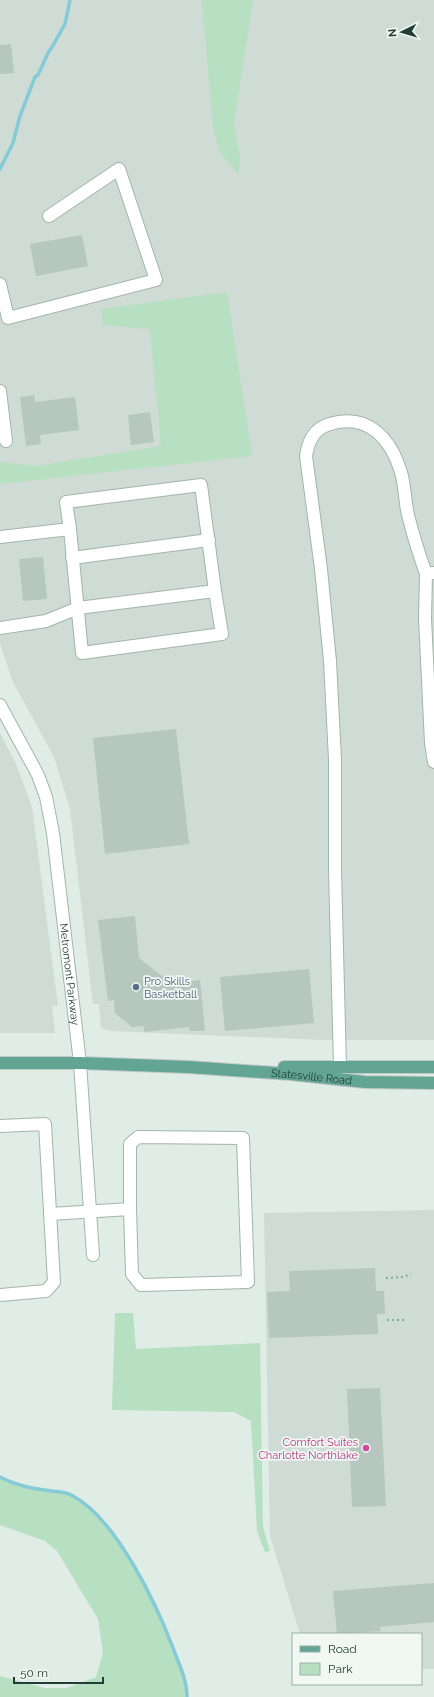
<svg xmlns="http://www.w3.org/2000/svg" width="434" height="1697" viewBox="0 0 434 1697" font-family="Raleway,sans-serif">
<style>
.built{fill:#cedcd5}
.green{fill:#b7dfc1}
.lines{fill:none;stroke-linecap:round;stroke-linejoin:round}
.stream{stroke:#84cbd5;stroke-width:3.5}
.building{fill:#b5c7bf}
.minor-casing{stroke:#a3b4ad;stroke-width:14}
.major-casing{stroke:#c1c9c6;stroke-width:14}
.path{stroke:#7eb2a0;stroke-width:2;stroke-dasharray:2 3;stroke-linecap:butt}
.minor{stroke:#fff;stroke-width:12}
.major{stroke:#62a592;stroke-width:12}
.service-dot{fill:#5c6f8a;stroke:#f1f8f4;stroke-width:1.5}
.hotel-dot{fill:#d1479c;stroke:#f1f8f4;stroke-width:1.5}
.labels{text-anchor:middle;stroke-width:3.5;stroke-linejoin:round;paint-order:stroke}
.street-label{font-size:11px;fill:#203e35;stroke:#f1f8f4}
.service-label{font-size:11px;fill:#4e5e75;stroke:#f1f8f4;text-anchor:start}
.hotel-label{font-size:11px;fill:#b23c85;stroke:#f1f8f4;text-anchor:end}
</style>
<rect width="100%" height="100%" fill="#e0ece6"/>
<!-- built -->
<path class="built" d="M0 0H434V1040H323L111 1031 101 1028 99 1004H93L70 809 54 757 13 682 0 644Z
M0 733 16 764 32 807 58 1006H52L55 1033H0Z
M434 1210V1669H421V1634H300L270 1536 264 1213Z"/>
<!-- green -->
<path class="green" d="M202 0H253L234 123 240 158 239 175 220 153 213 127Z
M227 292 252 456 0 484V462L36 466 161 446 150 329 103 325 101 309Z
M115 1313H133L136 1349 260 1343 263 1527 270 1551 265 1552 257 1531 251 1421 234 1412 112 1410Z
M0 1477C17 1486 34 1489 52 1491 59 1492 67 1492 73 1496 116 1519 156 1603 173 1648 179 1664 187 1680 187 1697H0V1676L45 1688H67L96 1677 103 1653 98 1619 57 1551 45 1541 0 1525Z"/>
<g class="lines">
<!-- stream -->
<path class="stream" d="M0 169 13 143 20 116 35 77 38 75 49 51 51 49 65 24 70 0
M0 1477C17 1486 34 1489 52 1491 59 1492 67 1492 73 1496 116 1519 156 1603 173 1648 179 1664 187 1680 187 1697"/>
</g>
<!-- building -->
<path class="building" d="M11 44 14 73 0 74V45Z
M82 235 88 266 36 276 30 244Z
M34 395 35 402 75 397 79 430 40 435 41 444 26 446 20 397Z
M150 412 154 442 131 445 128 415Z
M43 557 47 599 23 601 19 559Z
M176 729 189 844 105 854 93 738Z
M135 916 139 958 172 984 200 980 205 1031H190L189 1027 144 1032V1026L132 1027 115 1013 114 1000 108 1001 98 920Z
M309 969 314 1023 225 1031 220 977Z
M375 1268 376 1291H384L385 1314H377L378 1334 269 1338 267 1292 290 1291 289 1271Z
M380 1388 386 1506 352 1507 347 1389Z
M434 1583V1622L380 1627 381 1631 337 1634 333 1591Z"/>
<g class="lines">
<!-- minor casing -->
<g class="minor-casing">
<g id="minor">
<path d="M0 284 3 297"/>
<path d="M0 297H3L8 318 156 280 119 169 49 216"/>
<path d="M0 391 6 441"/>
<path d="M70 529 82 653 222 634 215 591"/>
<path d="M0 537 70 529 66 502 201 485 215 591 78 608 46 621 0 628"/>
<path d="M72 558 209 540"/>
<path d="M433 573 426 574 425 618 431 743 434 762"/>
<path id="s1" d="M0 705 38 775 46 797 53 833 80 1063 93 1255"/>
<path d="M340 1067 335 871V760L330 661 321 569 306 456C308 442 313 430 327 425 368 411 392 439 402 476 405 489 405 502 408 515 413 535 419 554 426 574"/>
<path d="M0 1126 45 1124 54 1282 46 1291 0 1295"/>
<path d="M50 1214 130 1209 132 1274 141 1285 248 1282 243 1138 138 1137 130 1144V1209"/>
</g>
</g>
<!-- major casing -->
<g class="major-casing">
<g id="major">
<path id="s2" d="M0 1063H80L188 1067 290 1074 365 1082 434 1083"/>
<path d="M284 1067H434"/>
</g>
</g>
<!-- path -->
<path class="path" d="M386 1278 403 1277 411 1274
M387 1320H404"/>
<!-- minor -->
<use href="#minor" class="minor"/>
<!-- major -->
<use href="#major" class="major"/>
</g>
<!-- markers -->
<circle class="service-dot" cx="136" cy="987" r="4"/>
<circle class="hotel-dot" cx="366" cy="1448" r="4"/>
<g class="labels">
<!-- street labels -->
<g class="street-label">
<text dy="4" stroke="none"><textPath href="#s1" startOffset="282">Metromont Parkway</textPath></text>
<text dy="4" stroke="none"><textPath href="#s2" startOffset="312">Statesville Road</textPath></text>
</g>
<!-- service labels -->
<g class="service-label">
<text x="144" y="985">Pro Skills<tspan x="144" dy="13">Basketball</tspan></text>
</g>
<!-- hotel labels -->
<g class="hotel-label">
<text x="358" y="1446">Comfort Suites<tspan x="358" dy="13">Charlotte Northlake</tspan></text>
</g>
</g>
<!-- legend -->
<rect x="292" y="1633" width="130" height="52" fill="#f1f8f4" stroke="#9daea8"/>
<rect x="300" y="1646" width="20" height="6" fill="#62a592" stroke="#9daea8"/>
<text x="328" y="1653" font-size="12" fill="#203e35">Road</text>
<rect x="300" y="1663" width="20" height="12" fill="#b7dfc1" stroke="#9daea8"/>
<text x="328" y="1673" font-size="12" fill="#203e35">Park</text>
<!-- north arrow -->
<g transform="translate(402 32) rotate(265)" stroke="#f1f8f4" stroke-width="3" paint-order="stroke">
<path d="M0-3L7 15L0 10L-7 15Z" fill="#203e35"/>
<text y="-6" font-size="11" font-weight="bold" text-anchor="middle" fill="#203e35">N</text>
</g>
<!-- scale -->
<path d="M14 1677v6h89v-6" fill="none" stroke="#203e35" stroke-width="2"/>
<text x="20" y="1677" font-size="12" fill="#203e35" stroke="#f1f8f4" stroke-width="3" paint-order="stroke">50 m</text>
</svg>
